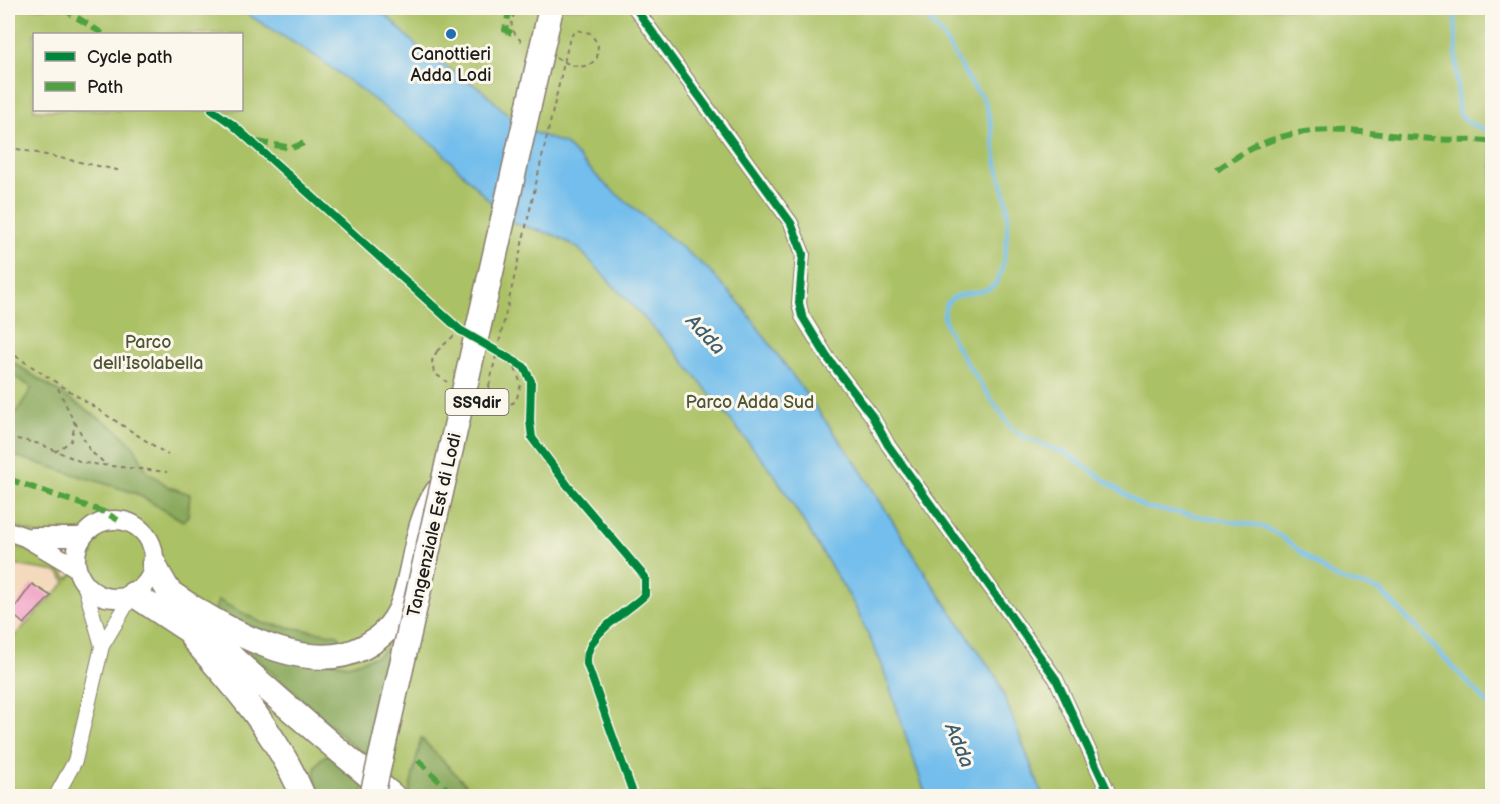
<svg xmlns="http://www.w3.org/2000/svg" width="1500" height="804" viewBox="0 0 1500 804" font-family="'Balsamiq Sans',sans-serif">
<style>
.green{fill:#abc165;stroke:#646e40;stroke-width:1.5;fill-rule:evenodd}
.forest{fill:#88a75a;stroke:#52623b;stroke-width:1.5}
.water{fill:#73beec;stroke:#486d84;stroke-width:1.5}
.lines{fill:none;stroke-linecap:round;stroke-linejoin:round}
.stream{stroke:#73beec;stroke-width:4}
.building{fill:#f2a5c8}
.minor-casing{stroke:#887b6c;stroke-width:16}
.tertiary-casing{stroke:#887b6c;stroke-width:21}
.trunk-casing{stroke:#887b6c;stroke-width:27}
.path{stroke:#887b6c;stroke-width:2;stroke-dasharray:4.5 4.5;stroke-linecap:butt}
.minor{stroke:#fff;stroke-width:14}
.tertiary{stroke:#fff;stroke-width:18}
.trunk{stroke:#fff;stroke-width:24}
.trunk-bridge-casing{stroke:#887b6c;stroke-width:27;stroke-linecap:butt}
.path-bridge{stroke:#887b6c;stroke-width:2;stroke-dasharray:4.5 4.5;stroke-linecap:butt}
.trunk-bridge{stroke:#fff;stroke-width:24}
.quiet{stroke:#4fa141;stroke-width:6;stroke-dasharray:12 6;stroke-linecap:butt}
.cycleway-casing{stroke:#fbf7ec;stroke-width:11}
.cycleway{stroke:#00873e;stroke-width:8}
.poi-dot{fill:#1f6fb2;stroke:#fbf7ec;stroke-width:2}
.labels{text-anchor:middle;stroke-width:6;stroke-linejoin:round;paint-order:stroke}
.shield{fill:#fbf7ec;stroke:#5f5e5a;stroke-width:1.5}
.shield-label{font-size:16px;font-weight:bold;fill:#1c1c1c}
.poi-label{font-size:18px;fill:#1c1c1c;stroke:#fbf7ec}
.park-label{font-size:18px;fill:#4e5636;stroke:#fbf7ec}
.street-label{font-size:18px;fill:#1c1c1c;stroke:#fbf7ec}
.water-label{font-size:20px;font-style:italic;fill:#3f5d6f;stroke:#fbf7ec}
</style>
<rect width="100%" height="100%" fill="#fbf7ec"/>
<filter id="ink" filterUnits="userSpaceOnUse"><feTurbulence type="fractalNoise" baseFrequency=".0167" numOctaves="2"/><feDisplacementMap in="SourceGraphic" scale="12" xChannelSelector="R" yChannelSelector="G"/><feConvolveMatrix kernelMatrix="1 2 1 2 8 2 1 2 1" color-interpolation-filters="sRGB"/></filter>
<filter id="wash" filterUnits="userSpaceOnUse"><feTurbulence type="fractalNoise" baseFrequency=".008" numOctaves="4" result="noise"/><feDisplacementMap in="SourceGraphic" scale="24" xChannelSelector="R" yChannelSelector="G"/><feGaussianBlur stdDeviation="1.35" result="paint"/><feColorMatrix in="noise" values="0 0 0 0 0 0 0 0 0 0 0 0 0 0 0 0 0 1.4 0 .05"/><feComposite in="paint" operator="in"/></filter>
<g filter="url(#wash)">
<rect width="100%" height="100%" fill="#f4dabd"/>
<!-- green -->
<path class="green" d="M8 8H1492V796H8V643L66 582 58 572 8 564V543C32 552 53 557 68 579L93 553 8 525ZM34 34H242V110H34Z"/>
<!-- forest -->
<path class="forest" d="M8 359 116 429 135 448 147 471 169 487 190 494 188 516 183 521 135 493 8 454V421L10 422 32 388 8 372Z
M218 600 262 623 338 635 347 649 309 647 214 613Z
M398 638 369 760 248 651 253 645 348 665 377 656Z
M421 738 477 796H413L409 793Z
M332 753 365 781 362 796H319C313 777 310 760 332 753Z"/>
<!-- water -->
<path class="water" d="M237 8H368L387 16 423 52 482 90 522 128 565 144 607 186 707 268 743 307 856 463 933 585 997 678 1043 796H926L882 665 854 604 776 477 676 352 578 248 554 235 510 222 438 148 317 57Z"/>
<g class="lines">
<!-- stream -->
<path class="stream" d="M914 8C940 24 955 58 971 83 975 90 982 95 985 102 992 122 994 143 997 164 1000 178 1005 191 1007 204 1009 223 1006 265 997 281 987 301 946 283 944 314 943 337 997 405 1011 428L1022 436 1069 455 1143 507 1260 526C1289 537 1307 560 1333 576 1348 584 1366 584 1382 592L1492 708
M1455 8 1458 111C1465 124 1479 127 1492 132"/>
</g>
<g id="blocks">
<!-- building -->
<path class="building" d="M32 584 51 596 24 624 11 613Z"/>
</g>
</g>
<g filter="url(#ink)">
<use href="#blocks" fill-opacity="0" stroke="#887b6c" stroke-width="1.5"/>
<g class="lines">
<!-- minor casing -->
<g class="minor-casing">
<path id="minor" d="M635 8 791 223 803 254 799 303 802 316 827 357 872 416 888 445 1056 679 1110 796
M84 583 102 646
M56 796 75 761 102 646 133 594"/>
</g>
<!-- tertiary casing -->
<g class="tertiary-casing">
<path id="tertiary" d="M76 559a39 39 0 1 1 78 0a39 39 0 1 1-78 0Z
M8 531 25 537 77 568
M30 537H83"/>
</g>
<!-- trunk casing -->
<g class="trunk-casing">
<path id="trunk" d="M154 564C171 604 203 629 233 658 285 706 339 751 393 796
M168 591C217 625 304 679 364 647 381 638 393 626 401 608 416 569 414 527 437 492
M133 594 189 631
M193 639C236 687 278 736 303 796"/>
</g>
<!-- path -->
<path class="path" d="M522 8C506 17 510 33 524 43
M556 58C571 65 584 73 597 58L598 44 590 33 577 30 570 37
M8 147 122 171
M8 351 168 455
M437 351 459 331
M489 386 490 399C498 408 507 407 516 401L521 384 512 360
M75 422 90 451 107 465
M8 437 40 444 84 463 167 472
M55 452 71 441 75 424 56 384"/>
<!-- minor -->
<use href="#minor" class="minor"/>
<!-- tertiary -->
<use href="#tertiary" class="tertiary"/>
<!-- trunk -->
<use href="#trunk" class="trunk"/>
<!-- trunk-bridge casing -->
<g class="trunk-bridge-casing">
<path id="trunk-bridge" d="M372 796 551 8"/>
</g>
<!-- path-bridge -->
<path class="path-bridge" d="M437 351 432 361 434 373 447 382
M489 386 570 37"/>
<!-- trunk-bridge -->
<use href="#trunk-bridge" class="trunk-bridge"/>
<!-- quiet -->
<path class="quiet" d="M62 8 103 34
M510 8 505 30 514 34
M257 142 292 148 304 143
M1217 170C1298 112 1343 133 1433 139 1453 141 1472 138 1492 142
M8 479 104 512 118 520
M418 760 454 796"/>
<!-- cycleway casing -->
<g class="cycleway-casing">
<path id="cycleway" d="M635 8 791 223 803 254 799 303 802 316 827 357 872 416 888 445 1056 679 1110 796
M212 110 232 124 460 330 524 367 531 381 530 421 532 438 568 486 645 577V595C625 614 584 634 587 664L634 796"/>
</g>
<!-- cycleway -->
<use href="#cycleway" class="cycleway"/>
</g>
</g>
<!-- markers -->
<circle class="poi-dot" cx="451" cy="34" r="6"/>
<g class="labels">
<!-- shield labels -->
<rect class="shield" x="445.5" y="389" width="63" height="26" rx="4.5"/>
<g class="shield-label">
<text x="477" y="408">SS9dir</text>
</g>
<!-- poi labels -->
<g class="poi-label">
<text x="451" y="60">Canottieri<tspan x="451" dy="21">Adda Lodi</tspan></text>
</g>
<!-- park labels -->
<g class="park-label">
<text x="148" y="348">Parco<tspan x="148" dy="21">dell'Isolabella</tspan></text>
<text x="750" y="408">Parco Adda Sud</text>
</g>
<!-- street labels -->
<g class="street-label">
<text transform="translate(434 525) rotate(-77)" y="6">Tangenziale Est di Lodi</text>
</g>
<!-- water labels -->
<g class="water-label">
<text transform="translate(706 334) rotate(47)" y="7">Adda</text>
<text transform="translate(960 745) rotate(68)" y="7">Adda</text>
</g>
</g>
<!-- margin -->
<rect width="1500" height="804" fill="none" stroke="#fbf7ec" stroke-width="30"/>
<!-- legend -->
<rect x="33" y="33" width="210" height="78" fill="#fbf7ec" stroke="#a29f99" stroke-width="1.5"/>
<rect x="45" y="52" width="30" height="9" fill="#00873e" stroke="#a29f99" stroke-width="1.5"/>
<text x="87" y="63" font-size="18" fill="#1c1c1c">Cycle path</text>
<rect x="45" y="82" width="30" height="9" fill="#4fa141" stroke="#a29f99" stroke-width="1.5"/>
<text x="87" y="93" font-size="18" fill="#1c1c1c">Path</text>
</svg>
